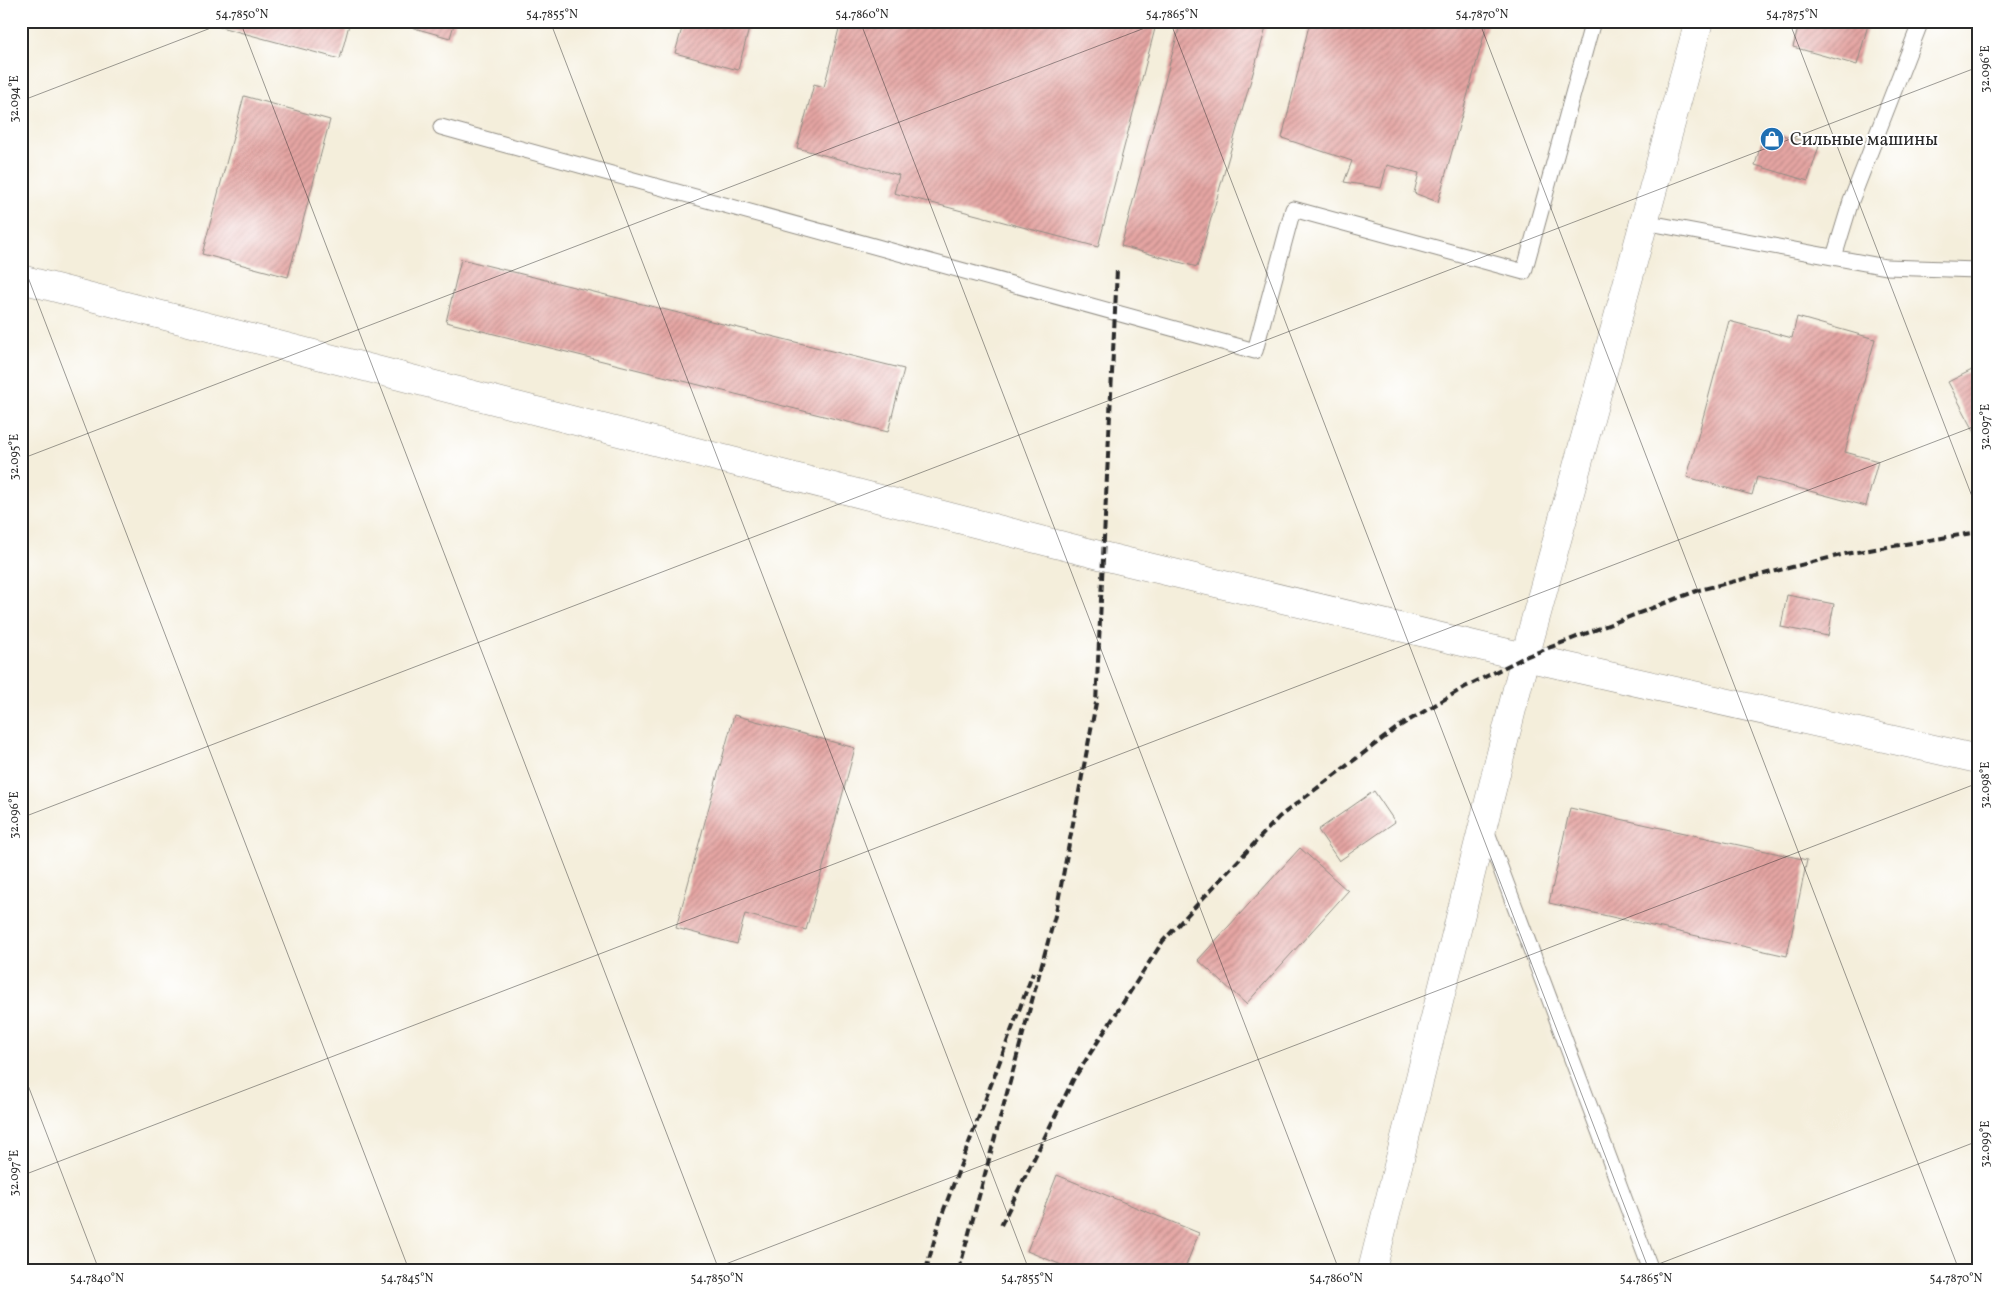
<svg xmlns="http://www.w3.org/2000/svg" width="1999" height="1291" viewBox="0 0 1999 1291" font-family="Vollkorn,serif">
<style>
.building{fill:url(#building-hatch)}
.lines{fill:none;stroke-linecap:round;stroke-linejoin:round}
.service-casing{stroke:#908c83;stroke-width:17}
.tertiary-casing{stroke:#908c83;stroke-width:29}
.service{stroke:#fff;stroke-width:15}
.tertiary{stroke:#fff;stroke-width:28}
.rail{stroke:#2b2b2b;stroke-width:4;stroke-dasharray:8 4;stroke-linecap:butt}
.ticks{fill:none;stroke:#2b2b2b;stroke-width:1;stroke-opacity:0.45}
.labels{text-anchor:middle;stroke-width:4;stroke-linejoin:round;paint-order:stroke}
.poi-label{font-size:18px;fill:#2b2b2b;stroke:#fff;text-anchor:start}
.neatline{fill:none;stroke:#2b2b2b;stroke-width:2}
.ticks-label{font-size:12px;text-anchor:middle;fill:#2b2b2b}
</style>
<defs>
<pattern id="building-hatch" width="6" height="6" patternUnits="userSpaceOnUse" patternTransform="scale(1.25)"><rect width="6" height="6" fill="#e5a5a3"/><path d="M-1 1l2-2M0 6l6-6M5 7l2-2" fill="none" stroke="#ba8785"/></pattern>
</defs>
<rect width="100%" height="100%" fill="#fff"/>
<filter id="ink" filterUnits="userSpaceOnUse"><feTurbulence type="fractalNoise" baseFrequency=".02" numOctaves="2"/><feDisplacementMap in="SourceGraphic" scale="10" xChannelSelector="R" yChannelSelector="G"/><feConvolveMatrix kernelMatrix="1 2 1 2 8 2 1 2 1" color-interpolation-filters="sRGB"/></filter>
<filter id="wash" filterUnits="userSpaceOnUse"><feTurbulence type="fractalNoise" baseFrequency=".0096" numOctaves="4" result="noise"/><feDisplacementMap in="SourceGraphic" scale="20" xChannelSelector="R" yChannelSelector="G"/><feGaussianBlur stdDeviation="1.12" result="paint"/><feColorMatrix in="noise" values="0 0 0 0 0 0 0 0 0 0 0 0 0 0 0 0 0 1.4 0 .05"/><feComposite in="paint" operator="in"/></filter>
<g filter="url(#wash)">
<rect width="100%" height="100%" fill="#f4eedb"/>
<g id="blocks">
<!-- building -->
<path class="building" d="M198 21H350L340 59Z
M389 21H455L450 38Z
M684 21H751L738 70 675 53Z
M841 21H1157L1098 247 894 193 899 175 797 148 814 84 824 87Z
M1181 21H1268L1197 267 1121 246Z
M1310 21H1488L1438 202 1414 193 1419 173 1387 165 1381 188 1344 182 1352 161 1282 138Z
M1800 21H1869L1857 65 1793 47Z
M244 96 330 120 288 277 202 254Z
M1765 130 1819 146 1808 181 1755 165Z
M461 259 904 369 888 432 446 322Z
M1797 317 1875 339 1845 452 1878 461 1866 506 1757 477 1752 495 1687 477 1729 321 1792 338Z
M1978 367V438L1948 382Z
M1787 595 1834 604 1828 636 1781 627Z
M734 715 855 748 806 930 745 914 737 944 676 928Z
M1374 791 1395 822 1339 861 1318 830Z
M1570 808 1807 860 1787 956 1549 903Z
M1300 848 1348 891 1246 1004 1198 960Z
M1057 1175 1199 1233 1184 1270H1074L1027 1251Z"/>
</g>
</g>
<g filter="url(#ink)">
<use href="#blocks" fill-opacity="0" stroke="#908c83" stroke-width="1"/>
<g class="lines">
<!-- service casing -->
<g class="service-casing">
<path id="service" d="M441 127 1255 351 1293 209 1524 272 1593 21
M1644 222 1886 267 1978 270
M1834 257 1851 201 1921 21
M1485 827 1651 1270"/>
</g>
<!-- tertiary casing -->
<g class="tertiary-casing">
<path id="tertiary" d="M21 279 1103 556 1525 657 1978 759
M1372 1270 1525 657 1699 21"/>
</g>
<!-- service -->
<use href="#service" class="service"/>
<!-- tertiary -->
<use href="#tertiary" class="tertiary"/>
<!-- rail -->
<path class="rail" d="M1001 1225 1073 1080 1163 941 1279 817 1398 727 1465 687 1525 657 1699 590 1845 554 1978 532
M926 1270 940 1220 1033 973
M959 1270 1056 912 1096 703 1117 270"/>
</g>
</g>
<!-- ticks -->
<path class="ticks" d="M240 21 719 1270M550 21 1029 1270M860 21 1339 1270M1170 21 1649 1270M1479 21 1959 1270M1789 21 1978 512M21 101 229 21M21 259 409 1270M21 459 1163 21M21 818 1978 67M21 1067 99 1270M21 1176 1978 425M710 1270 1978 783M1643 1270 1978 1141"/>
<!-- icons -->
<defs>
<g id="shop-disc" transform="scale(1.25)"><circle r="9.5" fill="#1f6fb2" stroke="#fff"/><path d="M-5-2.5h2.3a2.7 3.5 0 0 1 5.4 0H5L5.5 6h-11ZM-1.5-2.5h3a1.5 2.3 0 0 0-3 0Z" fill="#fff"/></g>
</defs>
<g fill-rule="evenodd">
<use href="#shop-disc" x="1772" y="139"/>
</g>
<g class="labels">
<!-- poi labels -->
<g class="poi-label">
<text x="1790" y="145">Сильные машины</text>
</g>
</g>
<!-- margin -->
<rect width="1999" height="1291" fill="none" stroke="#fff" stroke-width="55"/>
<rect x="28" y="28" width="1944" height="1236" class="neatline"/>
<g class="ticks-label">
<text x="242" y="18">54.7850°N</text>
<text x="552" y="18">54.7855°N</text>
<text x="862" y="18">54.7860°N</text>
<text x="1172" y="18">54.7865°N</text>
<text x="1482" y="18">54.7870°N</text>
<text x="1792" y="18">54.7875°N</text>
<text transform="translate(1985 69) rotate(-90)" y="4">32.096°E</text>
<text transform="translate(14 99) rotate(-90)" y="4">32.094°E</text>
<text transform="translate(1985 427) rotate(-90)" y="4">32.097°E</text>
<text transform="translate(14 457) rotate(-90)" y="4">32.095°E</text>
<text transform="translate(1985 785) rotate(-90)" y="4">32.098°E</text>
<text transform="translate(14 815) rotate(-90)" y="4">32.096°E</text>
<text transform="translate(1985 1144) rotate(-90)" y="4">32.099°E</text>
<text transform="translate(14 1173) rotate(-90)" y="4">32.097°E</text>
<text x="97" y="1282">54.7840°N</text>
<text x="407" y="1282">54.7845°N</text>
<text x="717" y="1282">54.7850°N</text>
<text x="1027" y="1282">54.7855°N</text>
<text x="1336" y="1282">54.7860°N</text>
<text x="1646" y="1282">54.7865°N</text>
<text x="1956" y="1282">54.7870°N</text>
</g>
</svg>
